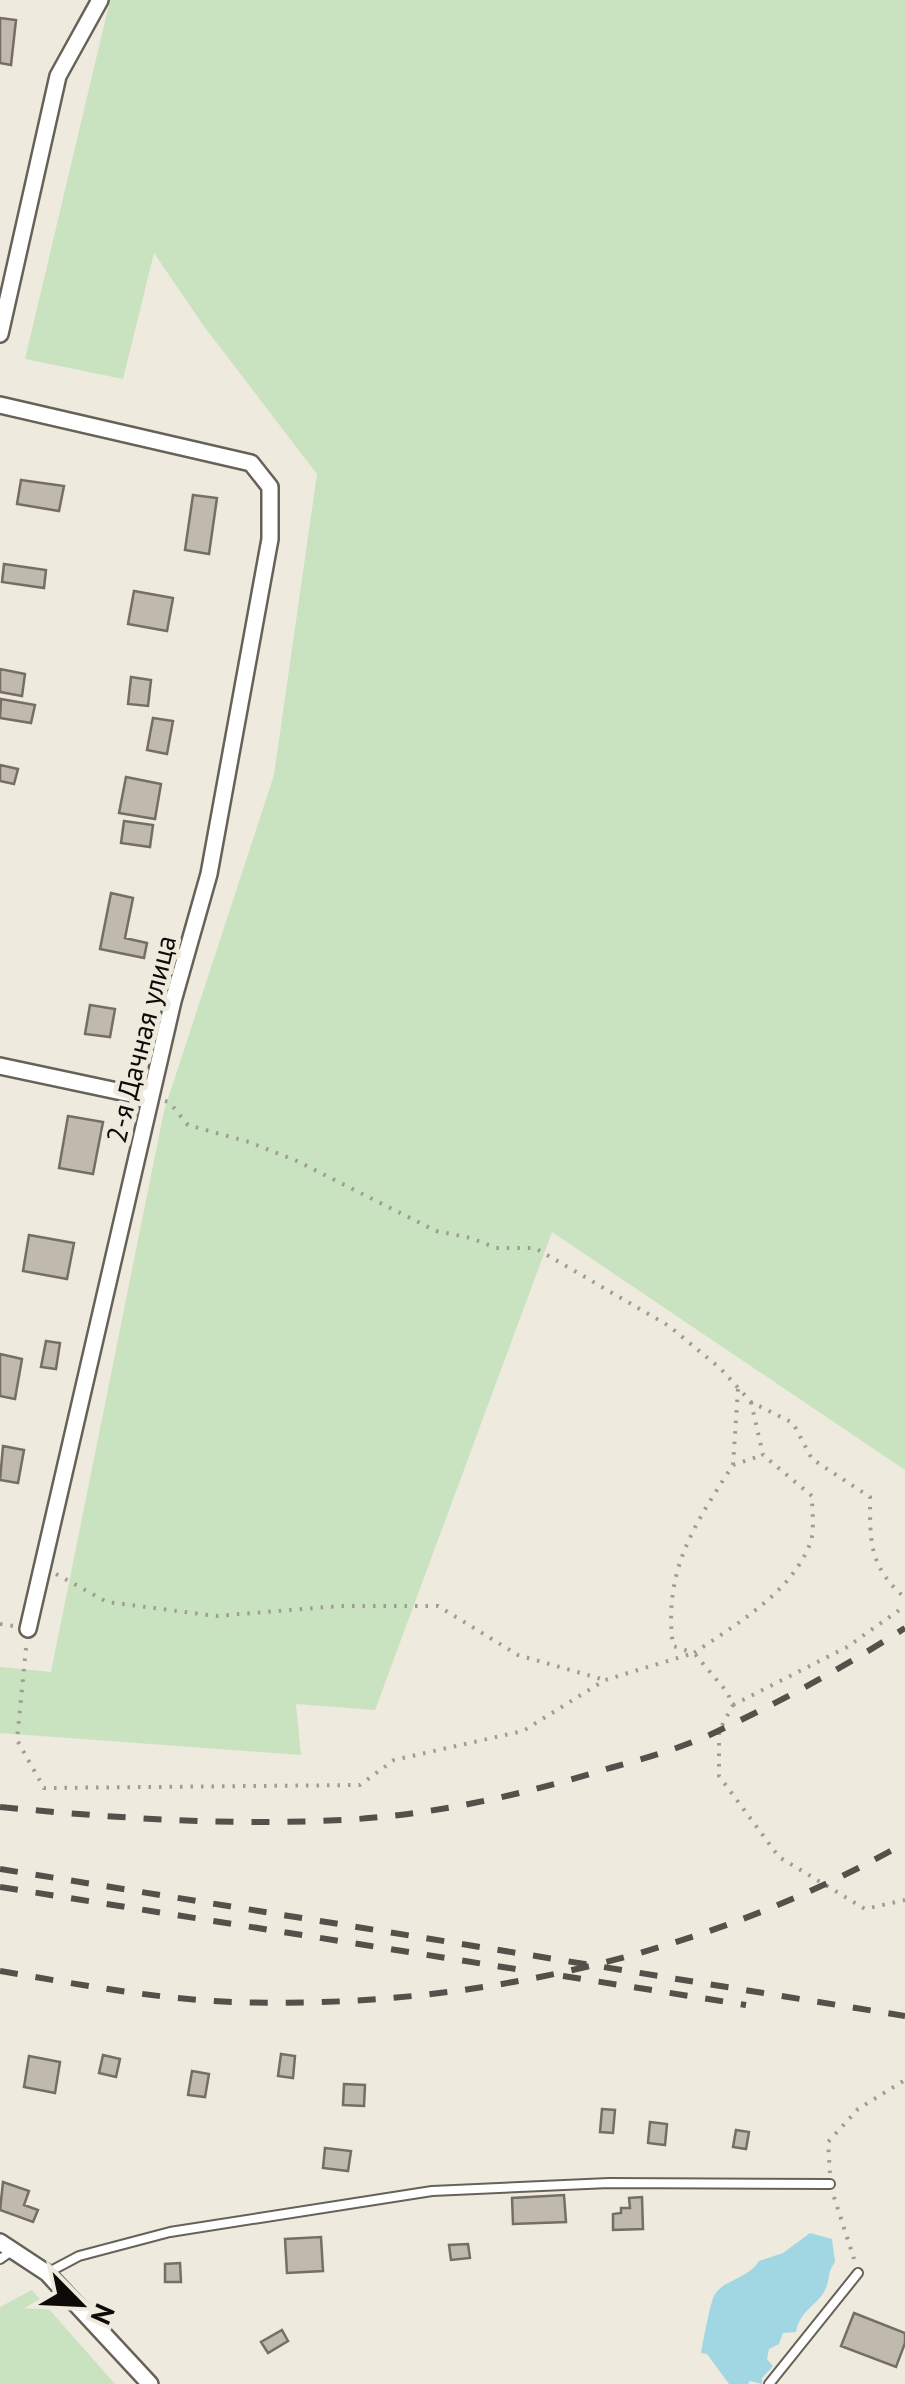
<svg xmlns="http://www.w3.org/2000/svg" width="905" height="2384" viewBox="0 0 905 2384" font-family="'PT Sans',sans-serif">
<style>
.green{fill:#c9e3c1}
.water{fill:#a1d6e3}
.building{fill:#c0b9ae;stroke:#746e64;stroke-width:2.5}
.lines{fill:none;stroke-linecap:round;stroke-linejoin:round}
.lane-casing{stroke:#666258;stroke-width:12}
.street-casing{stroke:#666258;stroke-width:20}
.path{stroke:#9f9c92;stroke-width:4;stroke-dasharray:2.5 8;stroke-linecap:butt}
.lane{stroke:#fff;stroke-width:8}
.street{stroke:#fff;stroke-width:15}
.rail{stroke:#54514a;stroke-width:6;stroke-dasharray:18 18;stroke-linecap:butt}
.labels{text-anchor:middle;stroke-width:10;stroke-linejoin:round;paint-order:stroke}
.street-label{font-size:28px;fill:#0d0b07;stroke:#eeeadd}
</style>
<rect width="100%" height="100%" fill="#eeeadd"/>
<!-- green -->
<path class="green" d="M110 0H905V1470L552 1232 375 1710 296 1704 301 1755 0 1733V1667L51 1672 164 1111 274 775 317 474 203 325 154 253 123 379 25 359Z
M32 2290 115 2384H0V2307Z"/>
<!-- water -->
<path class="water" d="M810 2233 832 2239 835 2262C828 2272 830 2275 827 2285 821 2305 800 2308 796 2332L783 2333 779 2344 769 2349 767 2359 773 2366 762 2378V2384L750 2381 748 2384H729L707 2354 701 2353C703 2342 710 2304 714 2296 722 2280 748 2279 759 2261L783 2253Z"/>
<!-- building -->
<path class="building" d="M0 18 16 20 11 65 0 63Z
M21 480 64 486 59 511 17 504Z
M193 495 217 498 209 554 185 550Z
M4 564 46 570 44 588 2 582Z
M134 591 173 598 167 631 128 624Z
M0 669 25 674 22 696 0 692Z
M131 677 151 680 148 706 128 704Z
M1 699 35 705 31 723 0 718Z
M153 718 173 721 167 754 147 750Z
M0 765 18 769 14 784 0 781Z
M126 777 161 784 155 819 119 813Z
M124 821 153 825 150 847 121 843Z
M111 893 133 898 125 938 147 943 144 958 100 949Z
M90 1005 115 1009 110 1037 85 1034Z
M68 1116 103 1122 93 1174 59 1168Z
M29 1235 74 1243 67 1279 23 1271Z
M46 1341 60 1343 56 1369 41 1367Z
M0 1354 22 1359 15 1399 0 1396Z
M3 1446 24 1450 18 1483 0 1480Z
M281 2054 295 2056 293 2078 278 2076Z
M103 2055 120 2059 116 2077 99 2073Z
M29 2056 60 2062 55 2093 24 2087Z
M192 2071 209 2074 205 2097 188 2095Z
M344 2084 365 2085 364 2106 343 2105Z
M602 2109 615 2110 613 2133 600 2132Z
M650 2122 667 2124 665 2145 648 2143Z
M736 2130 749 2132 746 2149 733 2147Z
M325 2148 351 2151 348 2171 323 2168Z
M3 2182 29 2191 24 2205 38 2210 33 2222 0 2210Z
M564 2195 566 2222 513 2224 512 2198Z
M642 2197 643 2229 613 2230V2214L621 2213V2208H630L629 2198Z
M321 2237 323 2271 287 2273 285 2239Z
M468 2244 470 2258 451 2260 449 2245Z
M180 2263 181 2282H165V2264Z
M854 2313 905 2333V2343L896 2367 841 2346Z
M282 2330 288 2341 268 2353 261 2342Z"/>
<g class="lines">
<!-- lane casing -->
<g class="lane-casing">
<path id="lane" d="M0 2259 13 2250
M47 2273 79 2256 170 2232 432 2191 609 2183 830 2184
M769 2384 858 2273"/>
</g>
<!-- street casing -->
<g class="street-casing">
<path id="street" d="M0 334 58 76 100 0
M0 405 251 463 270 487V539L209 874 173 1001 28 1629
M0 1066 150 1098
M0 2242 47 2273 150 2384"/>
</g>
<!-- path -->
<path class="path" d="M165 1101 169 1102 188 1125 249 1142 297 1161 436 1231 471 1238 496 1248H535L669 1326 721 1369 751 1402 793 1423 812 1459 870 1497C870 1542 869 1566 905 1598
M751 1402 763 1455 812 1496C812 1511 815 1531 810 1544 790 1594 736 1624 694 1653L673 1646C663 1571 694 1525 733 1465L763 1455
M733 1465 738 1389
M56 1574 107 1602 216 1616 340 1606H438L518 1655 605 1680
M0 1624 13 1626
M26 1648 17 1740 44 1788 360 1785 394 1760 523 1731 605 1680 694 1653 727 1692 733 1705 719 1731V1776L779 1857 865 1909 905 1900
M733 1705 847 1647 905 1606
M830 2173 828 2142 858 2109 905 2080
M834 2197 854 2259"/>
<!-- lane -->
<use href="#lane" class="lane"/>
<!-- street -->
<use href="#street" class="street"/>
<!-- rail -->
<path class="rail" d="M0 1807C114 1818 228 1826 342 1820 434 1815 522 1795 610 1768 646 1758 685 1747 718 1731 782 1701 846 1666 905 1628
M0 1869 905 2016
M0 1887 528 1971
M0 1971C77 1984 155 1999 233 2002 464 2010 704 1957 905 1843
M563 1976 746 2005"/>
</g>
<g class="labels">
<!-- street labels -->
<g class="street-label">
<text transform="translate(141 1039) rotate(-76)" y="10">2-я Дачная улица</text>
</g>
</g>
<!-- north arrow -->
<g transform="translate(80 2304) rotate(114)" stroke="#eeeadd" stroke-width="8" paint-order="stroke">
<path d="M0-8L18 38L0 25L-18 38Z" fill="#0d0b07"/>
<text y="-15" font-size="28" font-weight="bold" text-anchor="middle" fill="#0d0b07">N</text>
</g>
</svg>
